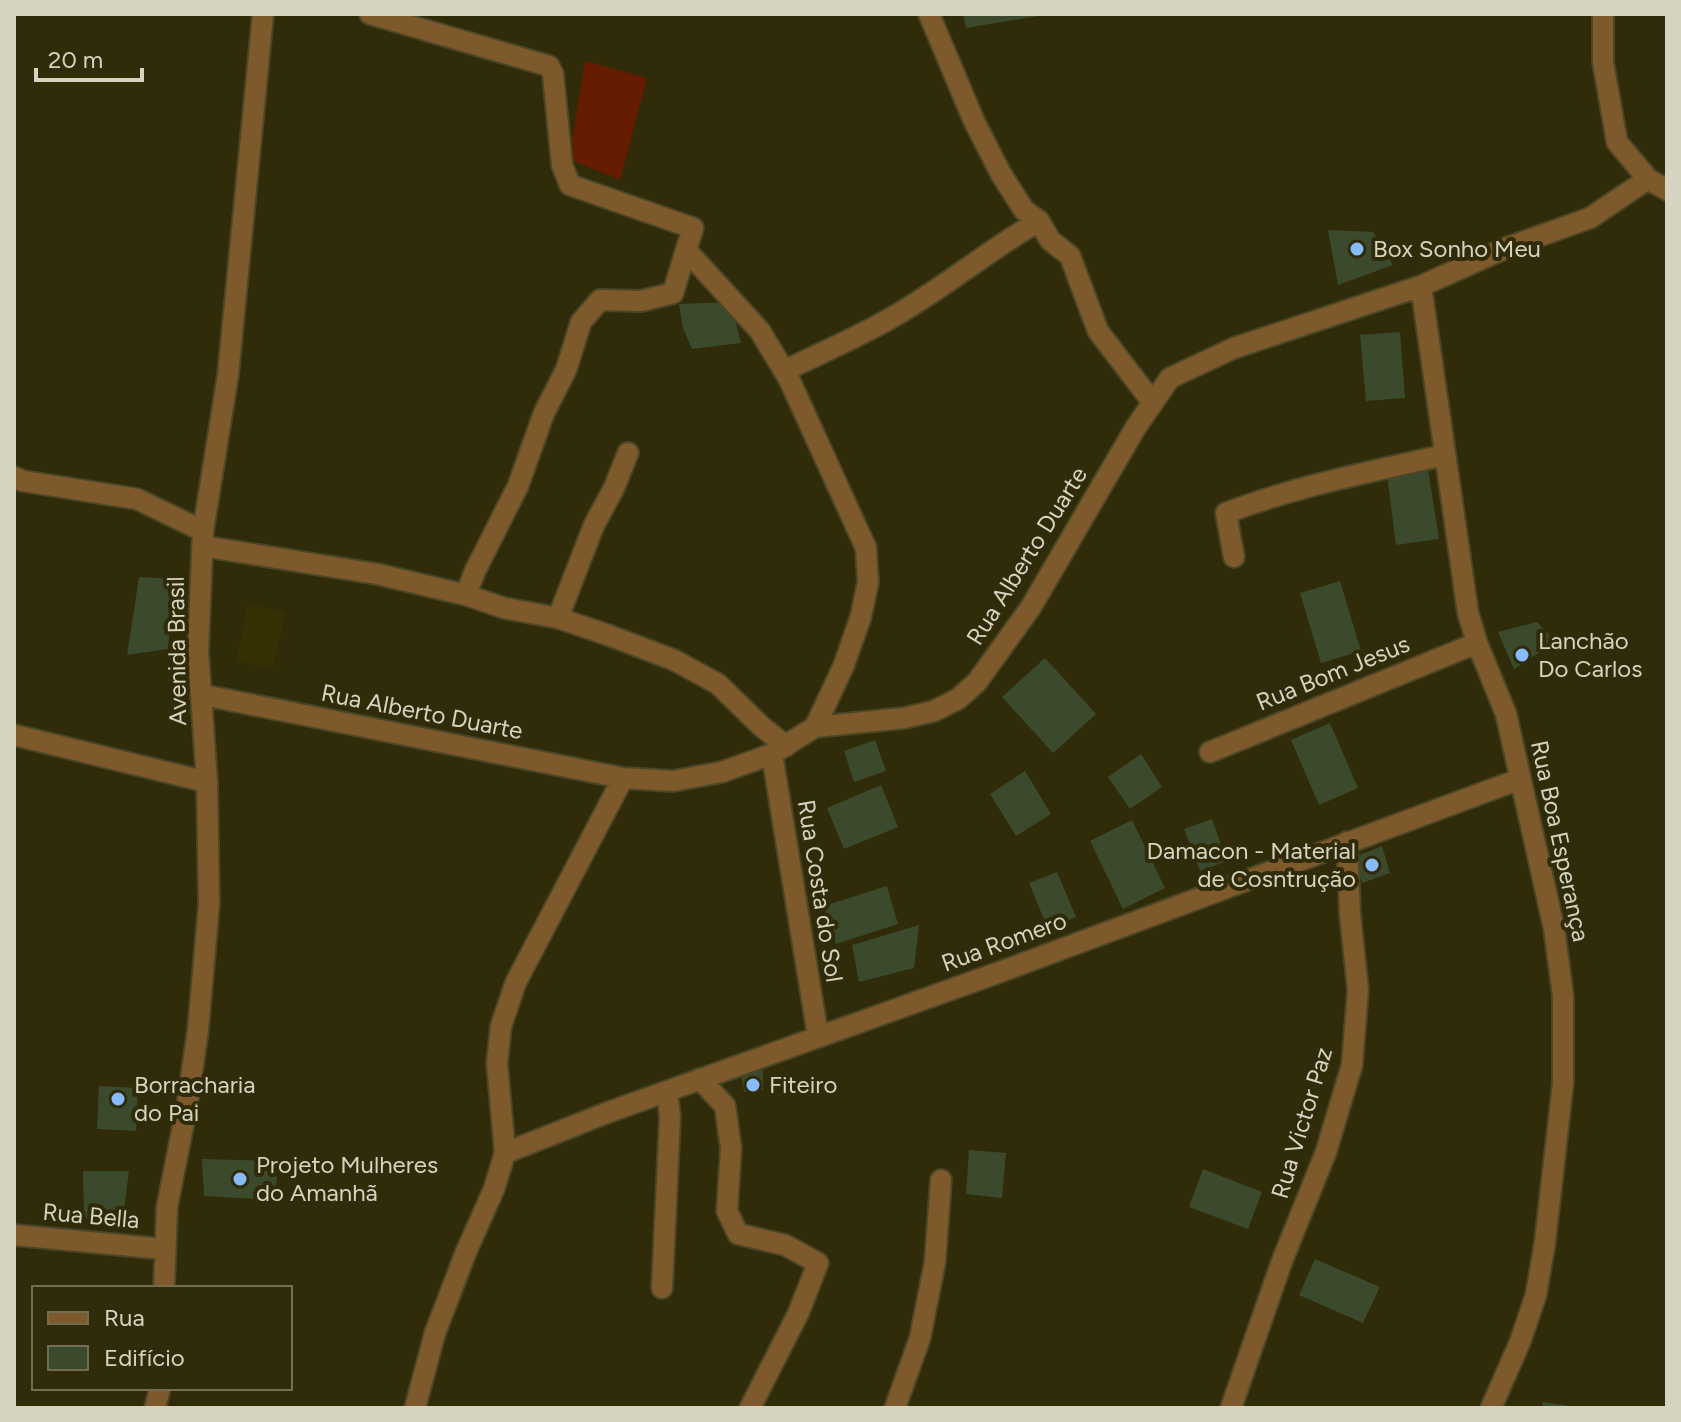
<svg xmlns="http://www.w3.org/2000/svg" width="1681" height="1422" viewBox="0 0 1681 1422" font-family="Figtree,sans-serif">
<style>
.built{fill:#363004}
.green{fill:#651c00}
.building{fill:#3b4a2d}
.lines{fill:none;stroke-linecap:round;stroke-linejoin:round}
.street-casing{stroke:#4b4626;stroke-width:24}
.street{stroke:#7e592b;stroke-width:20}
.poi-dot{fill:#87bbfb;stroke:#302b09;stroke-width:3}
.labels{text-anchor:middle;stroke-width:8;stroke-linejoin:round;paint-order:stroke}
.poi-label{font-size:24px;fill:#d6d3c1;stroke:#302b09;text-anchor:start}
.street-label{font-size:24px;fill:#d6d3c1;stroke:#302b09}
</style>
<rect width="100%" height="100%" fill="#302b09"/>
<!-- built -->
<path class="built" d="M248 604 286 612 273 669 236 661Z"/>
<!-- green -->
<path class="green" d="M585 61 647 78 620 180 569 159Z"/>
<!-- building -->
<path class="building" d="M963 14H1037L1038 16 966 28Z
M1328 230 1373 232 1393 265 1338 285Z
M731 302 741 343 692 349 683 328 679 304Z
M1400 332 1405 398 1366 401 1360 335Z
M1428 469 1439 539 1396 545 1387 475Z
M139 577 175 579 168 649 127 655Z
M1340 581 1361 651 1321 663 1300 593Z
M1537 622 1556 642 1514 669 1498 632Z
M1045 658 1096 714 1053 753 1002 697Z
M1330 723 1358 788 1319 805 1291 740Z
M875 740 886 771 854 782 844 751Z
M1141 754 1162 787 1130 809 1108 777Z
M1025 771 1051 814 1016 836 990 794Z
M881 785 898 827 844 849 827 808Z
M1212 819 1227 861 1200 871 1184 829Z
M1132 820 1165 888 1123 909 1090 841Z
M1382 846 1390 873 1362 883 1355 857Z
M1057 872 1076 917 1048 929 1029 883Z
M887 886 898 924 836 944 824 906Z
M919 925 914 968 859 982 852 945Z
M763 1070V1090L744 1092 741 1074Z
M99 1086 138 1088 136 1131 97 1129Z
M969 1150 1006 1153 1002 1198 966 1194Z
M202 1159 278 1161 275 1200 204 1196Z
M1203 1169 1262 1192 1248 1229 1189 1207Z
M83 1171H129L122 1224 84 1218Z
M1315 1259 1380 1287 1363 1323 1299 1295Z
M1543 1402 1571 1406 1570 1408H1542Z"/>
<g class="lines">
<!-- street casing -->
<g class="street-casing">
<path id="street" d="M370 14 549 66 553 74 562 165 570 185 693 228 686 250 760 331 789 379 866 548 868 582 861 616 844 665 815 727
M929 14 974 121 1001 174 1024 210 1039 221 1050 240 1070 256 1098 331 1153 403
M1603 14V62L1617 142 1648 179 1667 190
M1421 286 1468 613 1477 643 1506 714 1554 928 1563 996V1083L1545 1242 1536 1295 1520 1342 1491 1408
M784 371C817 355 851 340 884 322 938 293 985 252 1039 221
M14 477 23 481 137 499 203 531
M202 546 377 574 466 595 504 608 558 618 608 635 674 660 718 684 761 726 786 746
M1234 557 1226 513C1296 486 1371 472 1444 455
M466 595 475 571 518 486 544 413 566 370 581 322 600 300 641 301 673 293 686 250
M558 618 594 525 614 488 628 453
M203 695 623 778 673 781 722 772 772 754 815 727 904 718 934 711 958 699 977 682 1031 607 1136 427 1170 378 1234 348 1421 286 1506 248 1590 218 1648 179
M14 735 207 782
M1210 752 1477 643
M772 754 818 1036
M700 1079 725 1106 731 1148 727 1211 738 1234 785 1245 818 1263 798 1314 750 1408
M505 1153 609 1112 1000 972 1520 779
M14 1235 164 1249
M164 1288 167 1207 187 1106 198 1030 209 904 207 782 198 651 203 531 228 375 263 14
M662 1288 670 1117 667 1091
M155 1408 160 1388
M415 1408 435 1333 466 1252 494 1189 505 1153 497 1063 501 1026 516 982 623 778
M895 1408 920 1338 935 1262 941 1180
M1231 1408 1282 1261 1326 1152 1352 1065 1358 990 1350 914 1347 842"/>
</g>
<!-- street -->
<use href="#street" class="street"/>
</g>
<!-- markers -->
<g class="poi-dot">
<circle cx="1357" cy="249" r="8"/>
<circle cx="1522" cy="655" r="8"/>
<circle cx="1372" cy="865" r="8"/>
<circle cx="753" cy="1085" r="8"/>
<circle cx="118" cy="1099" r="8"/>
<circle cx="240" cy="1179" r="8"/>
</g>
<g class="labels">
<!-- poi labels -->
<g class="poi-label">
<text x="1373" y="257">Box Sonho Meu</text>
<text x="1538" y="649">Lanchão<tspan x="1538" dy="28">Do Carlos</tspan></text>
<text x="1356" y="859" text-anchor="end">Damacon - Material<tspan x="1356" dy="28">de Cosntrução</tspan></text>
<text x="134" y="1093">Borracharia<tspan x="134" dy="28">do Pai</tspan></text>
<text x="769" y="1093">Fiteiro</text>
<text x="256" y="1173">Projeto Mulheres<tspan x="256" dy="28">do Amanhã</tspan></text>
</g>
<!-- street labels -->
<g class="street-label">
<text transform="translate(1027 556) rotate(-58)" y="8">Rua Alberto Duarte</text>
<text transform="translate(177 651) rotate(-91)" y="8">Avenida Brasil</text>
<text transform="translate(1333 673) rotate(-22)" y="8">Rua Bom Jesus</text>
<text transform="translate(422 712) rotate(11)" y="8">Rua Alberto Duarte</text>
<text transform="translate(1560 841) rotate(78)" y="8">Rua Boa Esperança</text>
<text transform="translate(820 891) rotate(81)" y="8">Rua Costa do Sol</text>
<text transform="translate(1004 942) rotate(-20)" y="8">Rua Romero</text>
<text transform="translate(1302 1123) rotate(-73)" y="8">Rua Victor Paz</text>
<text transform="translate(91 1216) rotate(5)" y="8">Rua Bella</text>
</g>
</g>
<!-- border -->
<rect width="1681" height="1422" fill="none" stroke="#d6d3c1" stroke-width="32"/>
<!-- legend -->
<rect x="32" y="1286" width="260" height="104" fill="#302b09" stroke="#726e53" stroke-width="2"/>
<rect x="48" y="1312" width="40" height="12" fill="#7e592b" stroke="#726e53" stroke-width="2"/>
<text x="104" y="1326" font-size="24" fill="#d6d3c1">Rua</text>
<rect x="48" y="1346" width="40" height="24" fill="#3b4a2d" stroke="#726e53" stroke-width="2"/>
<text x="104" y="1366" font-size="24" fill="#d6d3c1">Edifício</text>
<!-- scale -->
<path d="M36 68v12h106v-12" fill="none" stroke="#d6d3c1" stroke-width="4"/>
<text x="48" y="68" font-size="24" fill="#d6d3c1" stroke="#302b09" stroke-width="6" paint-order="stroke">20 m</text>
</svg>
